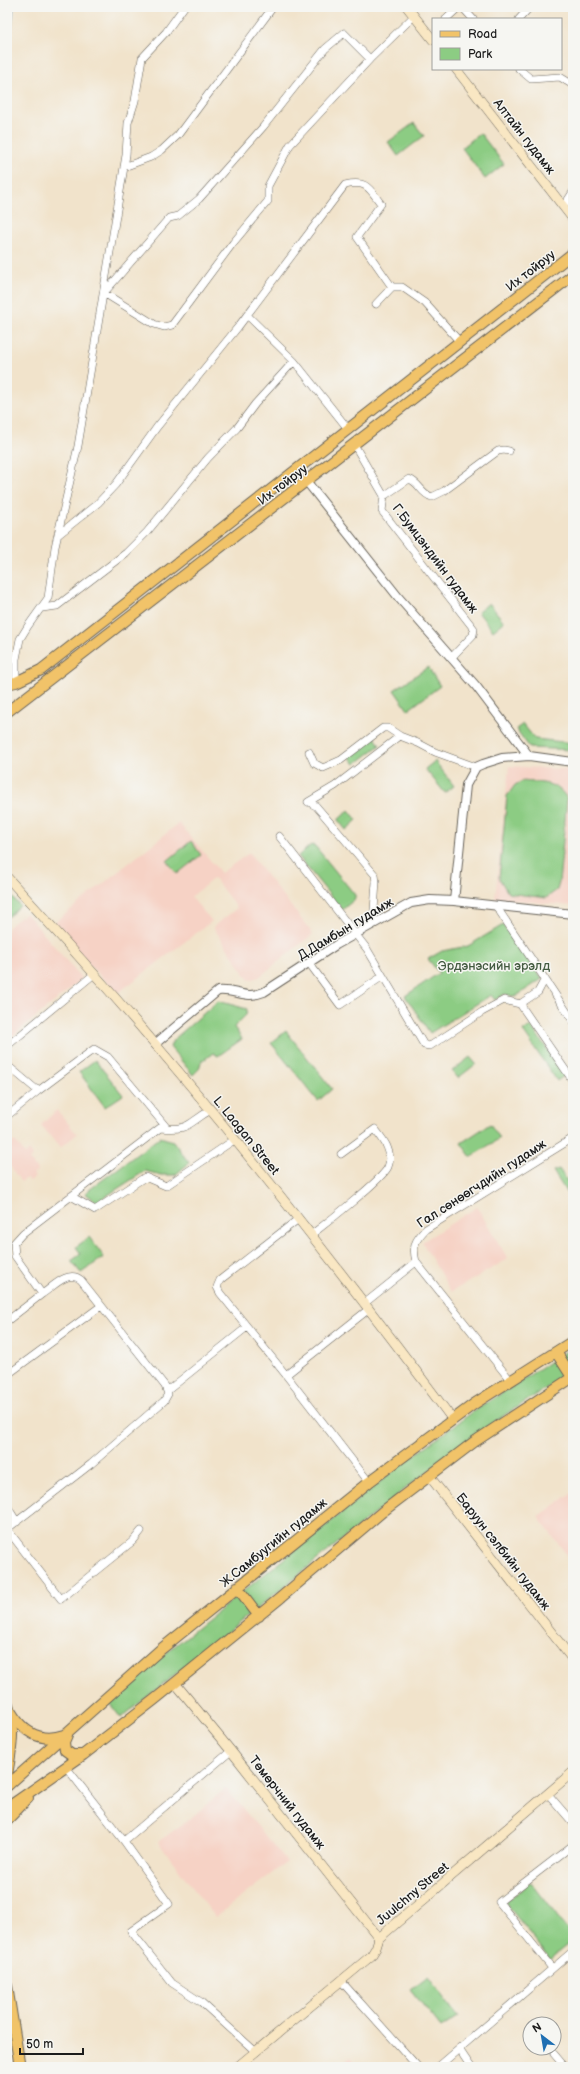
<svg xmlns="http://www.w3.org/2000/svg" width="580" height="2074" viewBox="0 0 580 2074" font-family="'Balsamiq Sans',sans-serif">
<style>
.built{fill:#f6d2c5}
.green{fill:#8ccc83;stroke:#547450}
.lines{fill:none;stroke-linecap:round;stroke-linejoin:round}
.stream{stroke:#5ca7d4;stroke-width:2.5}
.minor-casing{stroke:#676259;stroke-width:8}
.tertiary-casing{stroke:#676259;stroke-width:10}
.secondary-casing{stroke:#676259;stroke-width:10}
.primary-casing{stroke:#676259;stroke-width:12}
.minor{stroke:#fff;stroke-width:7}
.tertiary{stroke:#fff;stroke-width:8}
.secondary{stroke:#f9e7c3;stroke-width:9}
.primary{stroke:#f1c369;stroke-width:10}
.labels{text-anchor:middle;stroke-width:3;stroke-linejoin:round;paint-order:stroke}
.street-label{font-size:13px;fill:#1c1c1c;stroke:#f6f6f2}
.park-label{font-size:13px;fill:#435a40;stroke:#f6f6f2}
</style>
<rect width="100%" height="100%" fill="#f6f6f2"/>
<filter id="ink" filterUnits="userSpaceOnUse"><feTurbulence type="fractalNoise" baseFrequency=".025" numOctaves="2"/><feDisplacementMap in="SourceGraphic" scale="8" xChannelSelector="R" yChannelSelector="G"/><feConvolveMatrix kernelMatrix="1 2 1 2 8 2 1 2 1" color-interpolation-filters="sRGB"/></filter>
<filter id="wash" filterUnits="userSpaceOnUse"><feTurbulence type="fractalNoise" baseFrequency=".012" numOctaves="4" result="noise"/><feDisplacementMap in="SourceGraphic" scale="16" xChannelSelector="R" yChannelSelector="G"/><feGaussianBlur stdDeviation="0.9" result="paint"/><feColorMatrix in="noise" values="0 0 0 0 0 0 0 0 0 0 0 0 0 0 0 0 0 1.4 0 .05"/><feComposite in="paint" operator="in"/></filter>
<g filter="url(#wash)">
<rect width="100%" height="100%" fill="#f1e3cb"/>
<!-- built -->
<path class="built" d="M509 766 573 770V906L495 898Z
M179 823 221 873 249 853 313 934 259 977 249 980 213 927 237 908 214 878 191 897 212 921 118 993 92 968 54 923Z
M26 913 82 979 9 1039 7 1037V928Z
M57 1110 77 1134 60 1148 41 1125Z
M15 1141 25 1154 30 1151 33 1156 29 1159 38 1171 33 1174 35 1177 30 1181 27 1178 21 1182 7 1162V1146Z
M477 1207 508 1259 451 1292 422 1242Z
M573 1492V1563L538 1517Z
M226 1788 287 1862 215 1917 158 1842 192 1817Z
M351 2057 359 2067H338Z"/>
<!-- green -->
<path class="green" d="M414 123 424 136 398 156 388 142Z
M480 133 504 164 485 179 462 148Z
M489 603 504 622 493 631 478 612Z
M428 667 440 686 408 710 394 690Z
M523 724 535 739 573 743V750L530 748 516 729Z
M374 736 380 745 355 764 348 755Z
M435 761 454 786 445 793 425 769Z
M522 781C540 783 558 781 567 799L559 883 557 890 546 898 508 893 499 878 507 796 515 785Z
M349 810 357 820 346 830 338 820Z
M191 841 201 855 177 874 167 861Z
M311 845 315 846 355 895V899L342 910 298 856Z
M7 891 20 906 8 917 7 916Z
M503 925 542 979 515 997 505 994 495 1000 491 995 430 1033 405 996 439 973 428 959 442 951 468 946Z
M218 1001 247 1009 246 1015 234 1027 242 1039 218 1056 213 1053 201 1062 199 1069 193 1075 170 1047 173 1040Z
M531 1026 565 1075 557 1081 523 1031Z
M286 1031 332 1089 318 1101 271 1043Z
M470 1057 476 1064 458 1078 452 1071Z
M95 1060 123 1095 105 1107 79 1072Z
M490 1124 500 1138 471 1157 461 1143Z
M160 1137 173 1141 189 1163 175 1175H161L145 1171 97 1202 85 1193Z
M559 1169 573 1189V1203L553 1171Z
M89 1237 104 1257 81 1273 71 1261 81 1254 76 1247Z
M573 1347V1371L486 1427 415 1481 121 1718 110 1704 141 1673 401 1465 474 1411Z
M531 1882 573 1937V1940L550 1959 505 1902Z
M428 1977 458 2017 441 2028 411 1990Z"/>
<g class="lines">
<!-- stream -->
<path class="stream" d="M7 68 13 7"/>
</g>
</g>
<g filter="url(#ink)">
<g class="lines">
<!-- minor casing -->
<g class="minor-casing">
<path id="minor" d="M462 7 473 19
M446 19 459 7
M519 19 530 7
M370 59 344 33 325 49 263 127 199 199 178 216 169 218 104 293 154 324 164 327 172 325 233 243 268 201V186L290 145 370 59 414 16
M519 69 531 79 560 77 573 85
M124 167 151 157 162 150 178 135 273 7
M564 206 573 192
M376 304 392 287H402L425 303 460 342
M247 315 294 361 349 430
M355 446 384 496 382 511 474 629 473 635 451 658
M384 496 409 479C419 482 421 494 432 497L444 491 498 451 504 450 509 451
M58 535 98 503 116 484 157 427 238 327 345 185C367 180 369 188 381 204L357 237 392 287
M42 608 57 606 126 553 147 532 208 458 237 428 255 404 294 361
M16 682V659L20 639 28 626 48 598 55 547 78 446 126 155 128 123 135 101 142 58 166 32 184 7
M309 752 314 763 323 768 341 760 383 728H388L400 736
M308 802 335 786 400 736 418 743 435 752 476 767
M312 804 316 806 375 875 376 882 373 924
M279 836 367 949 383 976
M496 906 573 1021
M309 963 340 1005 383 976 424 1045 430 1046 482 1012 504 1000 520 1004
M545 979 538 992 520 1004 573 1081
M7 1046 93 975
M7 1065 38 1091 94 1049 108 1057 167 1128
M7 1116 38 1091
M71 1196 95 1210 145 1177 166 1186 234 1140
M311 1235C324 1225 383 1179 388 1167 394 1152 383 1139 375 1129L341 1154
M416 1262 511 1381
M365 1303 416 1262C412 1246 415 1240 426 1229L573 1138
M7 1321 42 1294
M7 1375 101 1306
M286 1375 220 1293 217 1287 220 1280 297 1220
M167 1391 247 1327
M369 1482 286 1375 369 1309
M7 1506 17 1522
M7 1529 91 1464 164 1401 168 1394 165 1386 81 1280C68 1269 53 1287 42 1294L15 1256 14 1243 23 1233 160 1128C191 1131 187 1123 211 1110
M7 1529 61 1599 133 1541 141 1531
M66 1767 124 1841 169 1904 131 1931 172 1983 201 2002 256 2052
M548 1794 573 1823
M124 1841 231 1751
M552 1968 499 1902 573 1845
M341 1981 418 2067
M459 2049 471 2067
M554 2054 565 2067
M438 2067 573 1951"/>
</g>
<!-- tertiary casing -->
<g class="tertiary-casing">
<path id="tertiary" d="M307 482 399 598 476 686 529 756 573 762
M454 901 466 785 476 767 483 764 502 758 529 756
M155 1044 218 991C236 989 245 1000 264 992L336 945 411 903 430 900 454 901 573 914"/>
</g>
<!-- secondary casing -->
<g class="secondary-casing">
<path id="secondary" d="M407 7 433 40
M456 69 573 219
M7 877C57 932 107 987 155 1044 259 1165 357 1292 453 1420
M430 1477 573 1660
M175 1683 231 1751 379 1938
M237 2067 371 1956 376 1948 379 1938 573 1772"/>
</g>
<!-- primary casing -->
<g class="primary-casing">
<path id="primary" d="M7 684 16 682 41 670 573 253
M7 712 573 275
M556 1352 572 1377
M237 1587 259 1616
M7 1702C16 1725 11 1752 7 1775
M11 1712C23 1732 41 1743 64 1735
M67 1735 64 1742 65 1750 72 1755H83
M7 1786 160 1650 369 1482 474 1404 573 1341
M7 1808 83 1755 154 1700 279 1599 382 1512 474 1442 573 1377
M7 1820 28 1798
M7 1986 20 2067"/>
</g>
<!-- minor -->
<use href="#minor" class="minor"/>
<!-- tertiary -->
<use href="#tertiary" class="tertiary"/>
<!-- secondary -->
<use href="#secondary" class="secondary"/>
<!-- primary -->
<use href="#primary" class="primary"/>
</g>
</g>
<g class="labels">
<!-- street labels -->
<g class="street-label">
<text transform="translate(525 136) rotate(52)" y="5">Алтайн гудамж</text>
<text transform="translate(530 270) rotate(-38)" y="5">Их тойруу</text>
<text transform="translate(282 484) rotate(-37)" y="5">Их тойруу</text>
<text transform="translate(436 558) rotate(53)" y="5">Г.Бумцэндийн гудамж</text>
<text transform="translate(345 928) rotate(-31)" y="5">Д.Дамбын гудамж</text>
<text transform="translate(247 1135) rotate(51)" y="5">L. Laagan Street</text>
<text transform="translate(481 1183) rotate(-33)" y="5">Гал сөнөөгчдийн гудамж</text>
<text transform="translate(273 1542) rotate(-39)" y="5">Ж.Самбуугийн гудамж</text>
<text transform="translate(504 1551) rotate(52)" y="5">Баруун сэлбийн гудамж</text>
<text transform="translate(288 1802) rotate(52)" y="5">Төмөрчний гудамж</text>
<text transform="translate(412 1893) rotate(-40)" y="5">Juulchny Street</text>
</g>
<!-- park labels -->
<g class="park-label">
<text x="494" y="970">Эрдэнэсийн эрэлд</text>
</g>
</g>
<!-- margin -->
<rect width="580" height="2074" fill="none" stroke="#f6f6f2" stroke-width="24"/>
<!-- legend -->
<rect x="432" y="18" width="130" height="52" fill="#f6f6f2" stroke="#9f9f9c"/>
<rect x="440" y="31" width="20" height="6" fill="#f1c369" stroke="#9f9f9c"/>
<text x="468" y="38" font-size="12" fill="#1c1c1c">Road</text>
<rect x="440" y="48" width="20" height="12" fill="#8ccc83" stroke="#9f9f9c"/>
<text x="468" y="58" font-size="12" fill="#1c1c1c">Park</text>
<!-- north arrow -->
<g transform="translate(542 2036) rotate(329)"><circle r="19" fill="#f6f6f2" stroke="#9f9f9c"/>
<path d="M0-3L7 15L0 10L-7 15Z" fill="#1f6fb2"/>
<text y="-6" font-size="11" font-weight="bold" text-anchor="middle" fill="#1c1c1c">N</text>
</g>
<!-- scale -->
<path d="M20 2048v6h63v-6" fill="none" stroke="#1c1c1c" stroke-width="2"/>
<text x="26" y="2048" font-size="12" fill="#1c1c1c" stroke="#f6f6f2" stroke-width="3" paint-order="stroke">50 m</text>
</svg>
